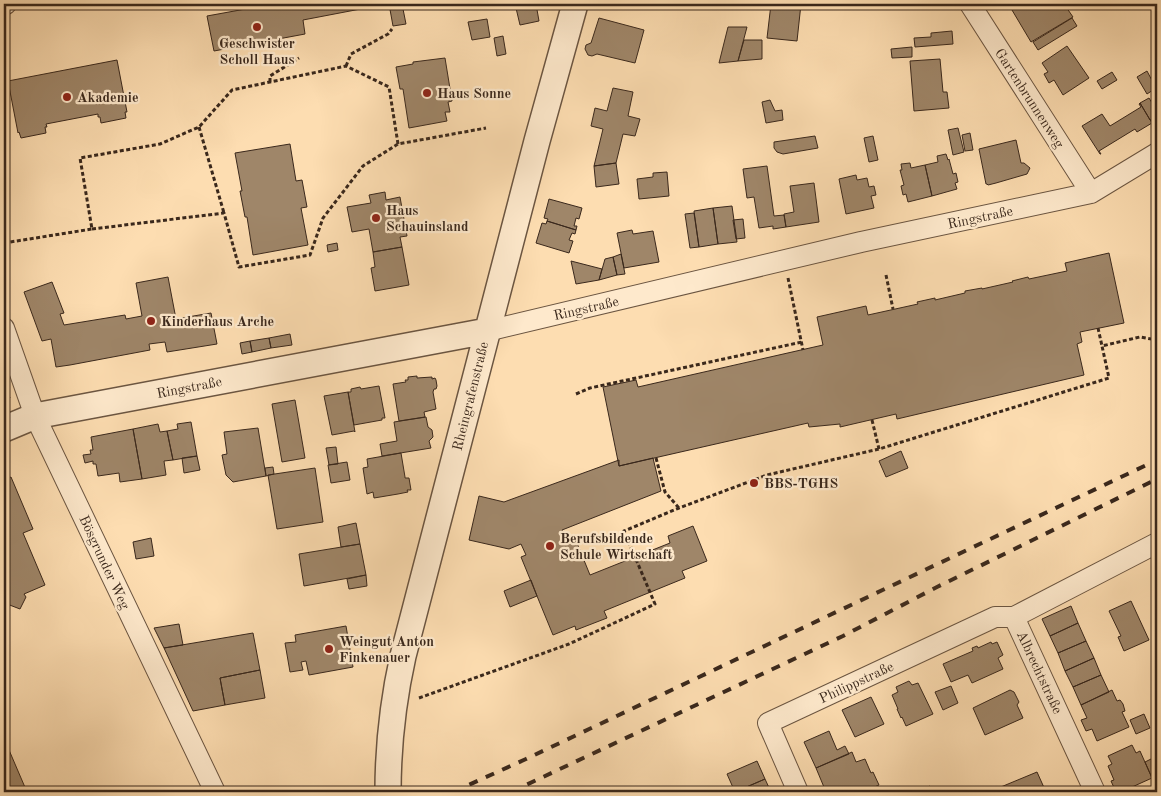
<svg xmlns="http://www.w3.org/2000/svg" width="1161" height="796" viewBox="0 0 1161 796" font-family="'Old Standard TT',serif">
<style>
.building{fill:#9f8669;stroke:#3a281c}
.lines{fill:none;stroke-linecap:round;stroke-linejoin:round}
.minor-casing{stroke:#6b5541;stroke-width:22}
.tertiary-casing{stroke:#6b5541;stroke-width:28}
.path{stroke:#3a281c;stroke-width:3;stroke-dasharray:4 2.5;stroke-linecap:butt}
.minor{stroke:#fee9cc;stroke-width:20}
.tertiary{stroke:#fee9cc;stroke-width:25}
.rail{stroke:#3a281c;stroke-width:4;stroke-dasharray:9 9;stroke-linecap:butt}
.poi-dot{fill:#8f2418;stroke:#fee9cc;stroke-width:2}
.labels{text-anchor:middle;stroke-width:4.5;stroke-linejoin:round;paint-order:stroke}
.poi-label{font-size:14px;font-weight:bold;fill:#3a281c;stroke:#fee9cc;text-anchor:start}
.street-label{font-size:14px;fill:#3a281c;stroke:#fee9cc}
</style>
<rect width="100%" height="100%" fill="#fdddb1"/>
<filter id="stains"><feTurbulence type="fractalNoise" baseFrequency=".004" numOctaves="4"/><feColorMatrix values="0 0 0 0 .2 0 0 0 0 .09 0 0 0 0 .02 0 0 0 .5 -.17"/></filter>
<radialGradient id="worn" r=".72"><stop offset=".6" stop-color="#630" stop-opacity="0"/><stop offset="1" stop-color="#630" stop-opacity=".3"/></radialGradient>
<!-- building -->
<path class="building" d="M273 4H371V7L303 20 305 34 214 51 207 16Z
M389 4H402L406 24 393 26Z
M536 4 539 21 520 25 516 8Z
M628 4H654L653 9 638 5 637 6Z
M771 4H801L797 41 767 38Z
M1010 4H1049L1051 7 1057 4H1064L1073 17 1031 42 1009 5Z
M599 18 644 30 635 63 597 54 592 56 588 55 585 49 586 45 591 43Z
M1072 18 1077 26 1038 50 1033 42Z
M487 19 490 37 472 40 468 22Z
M728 27H747L738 61 719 63Z
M952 31 953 44 915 47 914 38 931 37V33Z
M503 36 506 54 497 56 494 38Z
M744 40H762V59L738 61Z
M1067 46 1089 78 1063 95 1054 80 1049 83 1044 74 1048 72 1042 63Z
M912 47V57L892 58 891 49Z
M445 58 452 101 448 102 450 112H445L447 121 409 128 403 89H400L396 67 413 64V62Z
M940 59 943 92H947L949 108 914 111 910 61Z
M117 60 127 112H125L126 118 101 123 100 117H98V114L46 124 47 127H45L46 133 21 138 19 132 18 133 8 81Z
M1147 71 1156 88 1147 94 1137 77Z
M1112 72 1117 80 1102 89 1097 81Z
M613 88 633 92 628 116 640 119 635 136 623 134 616 163 594 166 603 129 591 126 595 108 607 111Z
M1149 98 1157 111V116L1150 120 1140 103Z
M770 100 775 111 782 110 783 120 766 123 762 102Z
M1140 103 1152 123 1137 132 1135 129 1099 151 1101 154H1100L1082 126 1102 114 1110 126 1141 107 1139 104Z
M958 128 964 152 953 155 948 130Z
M970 133 973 150 965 151 962 135Z
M815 136 818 148 783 154 777 152 774 148V142Z
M873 136 878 160 869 162 864 138Z
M1016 140 1021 163H1024L1030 168 1027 174 996 183 988 185 987 184H986L979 149Z
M290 144 296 181 302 180 307 207 301 208 308 245 253 255 247 217H245L240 191H242L235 153Z
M946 154 948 160 949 159 953 174 956 173 958 182 955 183 957 189 932 196 925 165 938 162 937 156Z
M616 163 619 184 596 187 594 166Z
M910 163 911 168 925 165 932 196 908 202 906 194 903 195 901 186 904 185 900 170H902L901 164Z
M767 166 774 216 784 215 786 227 773 229V226L759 228 754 197 747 198 743 169Z
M667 172 669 196 639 199 637 179 653 177V173Z
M856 175 857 180 867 178 869 187 874 186 876 195 871 196 874 208 846 214 839 179Z
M814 183 819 222 786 227 784 214 794 212 790 186Z
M385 192 386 200 400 197 407 236 400 237 402 247 373 252 369 229 352 232 347 207 371 203 369 195Z
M549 199 582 208 579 219 576 218 574 226H577L576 230 547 221 548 219 544 218Z
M732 206 737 242 718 244 713 208Z
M713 208 718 244 699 247 694 211Z
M694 213 699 247 690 248 685 214Z
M743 219 745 238 736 239 733 220Z
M547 221 576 230 575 234 572 233 569 240 573 241 569 253 536 243 542 223 546 224Z
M632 230 633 234 653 231 659 262 624 268 617 233Z
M337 243 338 250 328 252 327 245Z
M402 247 409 285 375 291 371 268 375 267 373 252Z
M1109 253 1124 323 1080 332 1082 342 1077 344 1084 375 897 419 896 414 840 427V424L809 427 808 423 619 466 603 387 636 380 638 387 823 345 817 317 866 306 868 315 918 304 917 302 935 298V300L965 293V291L982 288V289L1013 282 1012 281 1028 277 1029 279 1067 271 1065 263Z
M621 254 625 274 617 275 613 257Z
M613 257 617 275 599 280 605 259Z
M571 261 602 269 599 280 576 284Z
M168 277 176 319 211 313 217 344 167 352 165 342 149 344 150 350 70 365 56 367 51 339 42 341 24 292 52 282 64 313 60 314 64 325 125 315 126 319 142 316 136 283Z
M290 334 292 345 271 348 269 338Z
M269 338 271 348 252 352 250 341Z
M250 341 252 352 242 354 240 343Z
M417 376V378L432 377V379L435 378 436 380 437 386 436 389H434L433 392 436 409 424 412 425 417 399 421 393 384 406 382 405 380H408V377Z
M4 382 10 398 4 400Z
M379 386 385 418H382V420L354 425 348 392H351V389L360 387 361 389Z
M348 392 355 432 354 431 332 435 324 396Z
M295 400 305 458 282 462 272 404Z
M426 417 428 427 432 430 433 437 429 441 431 448 382 456 380 444 397 441 394 422Z
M191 422 197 456 173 460 167 431 178 429 177 424Z
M158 424 160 432 167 431 173 460 164 461 166 475 142 479 133 429Z
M258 428 266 476 233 482 226 475 222 455 227 454 224 432Z
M133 429 142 479 120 482 119 473 98 476 96 464H93V461L85 463 83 455 91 454 90 450H93L91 437Z
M336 447 338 464 329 465 326 448Z
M901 451 908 468 886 477 879 461Z
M401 453 405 477V478H409L411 490H407L408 492 398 494 374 498 373 492 367 494 363 468 368 467 367 459Z
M197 456 200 470 184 473 182 458Z
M653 458 661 491 562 530 567 541 575 538 590 575 670 543 668 536 693 526 707 561 682 571 685 578 604 611 607 618 576 630 575 626 553 635 521 557 526 555 521 544 509 549 469 540 479 496 504 502 619 460V466Z
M347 462 350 480 331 483 328 465Z
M273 467 274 474 266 476 265 468Z
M315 468 323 522 277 529 268 475Z
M11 477 33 529 23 533 45 585 24 594 26 597 20 609 7 604 6 601 4 602V480Z
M356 523 360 544 341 547 338 527Z
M151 538 154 556 136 559 133 542Z
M360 544 366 575 304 586 299 554Z
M366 575 367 586 349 589 347 579Z
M531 580 537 596 510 607 504 591Z
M1131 601 1149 640 1124 651 1118 637 1121 636 1109 611Z
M1071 606 1078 623 1050 636 1042 619Z
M1078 623 1086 641 1058 653 1050 636Z
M179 624 183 645 164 648 154 628Z
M346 626 353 667 309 675 306 661 301 662 303 670 290 672 285 643 296 642 295 635Z
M253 633 260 670 220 678 225 705 193 711 164 648Z
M1086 641 1094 658 1065 671 1058 653Z
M991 642 992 644 997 642 1003 655 998 658 1003 669 972 683 968 675 951 682 943 664 973 651 972 648 977 646 978 648Z
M1094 658 1101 675 1073 687 1065 671Z
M260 670 265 698 225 705 220 678Z
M1101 675 1109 692 1081 705 1073 687Z
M909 681 912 685 918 683 933 714 906 726 902 717 901 718 897 709H898L892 695 898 692 896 687Z
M951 686 958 703 943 710 935 692Z
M1010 690 1014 692 1019 702 1017 705 1023 718 985 735 973 708Z
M1112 690 1117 701 1120 700 1123 704 1125 711 1122 712 1129 727 1097 741 1092 729 1086 731 1081 720 1087 718 1081 705Z
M871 697 884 724 855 737 842 710Z
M1144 714 1150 728 1136 734 1130 720Z
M829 731 837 750 845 746 849 754 816 768 804 742Z
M1132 745 1136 753 1140 751 1152 778 1121 792H1116L1111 781 1114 780 1108 766 1112 764 1108 756Z
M9 750 27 792H4V753Z
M852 752 856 762 865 759 871 773 873 772 879 785 863 792H826L816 768Z
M1157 756V776L1152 778 1145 762Z
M757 761 765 779 735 792 727 774Z
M1037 772 1046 792H998L996 789Z
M765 779 771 792H735Z
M930 786 935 792H926H927L926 788Z"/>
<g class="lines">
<!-- minor casing -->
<g class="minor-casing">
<path id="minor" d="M4 4H6
M970 4 1091 193
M4 328 35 416 215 792
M487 331 861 242 1091 193 1157 153
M1014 617 1095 792
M798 792 768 723 995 617H1014L1157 543"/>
</g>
<!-- tertiary casing -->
<g class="tertiary-casing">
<path id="tertiary" d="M4 429 35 416 487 331
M388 792C388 746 393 701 403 656L537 141 575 4"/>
</g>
<!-- path -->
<path class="path" d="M346 66 351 54 388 34 392 29
M270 82V76L299 58
M199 127 224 213
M92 229 224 213 239 267 310 255 323 218 363 166 398 144
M4 243 92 229 80 158 160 144 199 127 232 90 346 66 389 87 398 144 486 128
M886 275 893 309
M788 278 803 350
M1098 328 1102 346
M576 394 590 388 802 342
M872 420 879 449
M656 458 665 492 679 508
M419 698 569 644 655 604 624 531 679 508 767 475 879 449 1109 378 1102 346 1140 337 1157 340"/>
<!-- minor -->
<use href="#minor" class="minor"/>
<!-- tertiary -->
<use href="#tertiary" class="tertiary"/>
<!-- rail -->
<path class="rail" d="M453 792 526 759 1157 460
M511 792 843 636 937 587 1157 479"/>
</g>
<!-- markers -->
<g class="poi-dot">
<circle cx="257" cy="27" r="5"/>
<circle cx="427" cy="93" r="5"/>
<circle cx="67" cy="97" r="5"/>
<circle cx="376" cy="218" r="5"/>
<circle cx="151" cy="321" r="5"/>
<circle cx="754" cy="483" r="5"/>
<circle cx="550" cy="546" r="5"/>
<circle cx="329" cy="649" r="5"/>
</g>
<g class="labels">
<!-- poi labels -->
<g class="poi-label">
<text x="257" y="48" text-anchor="middle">Geschwister<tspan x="257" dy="16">Scholl Haus</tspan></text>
<text x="437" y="98">Haus Sonne</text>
<text x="77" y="102">Akademie</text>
<text x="386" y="215">Haus<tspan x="386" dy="16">Schauinsland</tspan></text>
<text x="161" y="326">Kinderhaus Arche</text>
<text x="764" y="488">BBS-TGHS</text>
<text x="560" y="543">Berufsbildende<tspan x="560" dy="16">Schule Wirtschaft</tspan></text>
<text x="339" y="646">Weingut Anton<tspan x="339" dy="16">Finkenauer</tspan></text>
</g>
<!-- street labels -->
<g class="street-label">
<text transform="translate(1030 98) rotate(57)" y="5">Gartenbrunnenweg</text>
<text transform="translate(980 217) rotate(-12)" y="5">Ringstraße</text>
<text transform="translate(586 308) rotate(-13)" y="5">Ringstraße</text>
<text transform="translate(189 387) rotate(-11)" y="5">Ringstraße</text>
<text transform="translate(470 396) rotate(-76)" y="5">Rheingrafenstraße</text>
<text transform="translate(105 562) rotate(65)" y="5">Bösgrunder Weg</text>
<text transform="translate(1040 672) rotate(65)" y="5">Albrechtstraße</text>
<text transform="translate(856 682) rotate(-25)" y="5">Philippstraße</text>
</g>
</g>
<!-- margin -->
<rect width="1161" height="796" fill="none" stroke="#fdddb1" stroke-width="20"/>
<rect x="5" y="5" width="1151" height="786" fill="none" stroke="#3a281c" stroke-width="2.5"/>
<rect x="10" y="10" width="1141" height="776" fill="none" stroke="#3a281c"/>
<rect width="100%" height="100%" filter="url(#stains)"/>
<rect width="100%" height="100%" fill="url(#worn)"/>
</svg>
